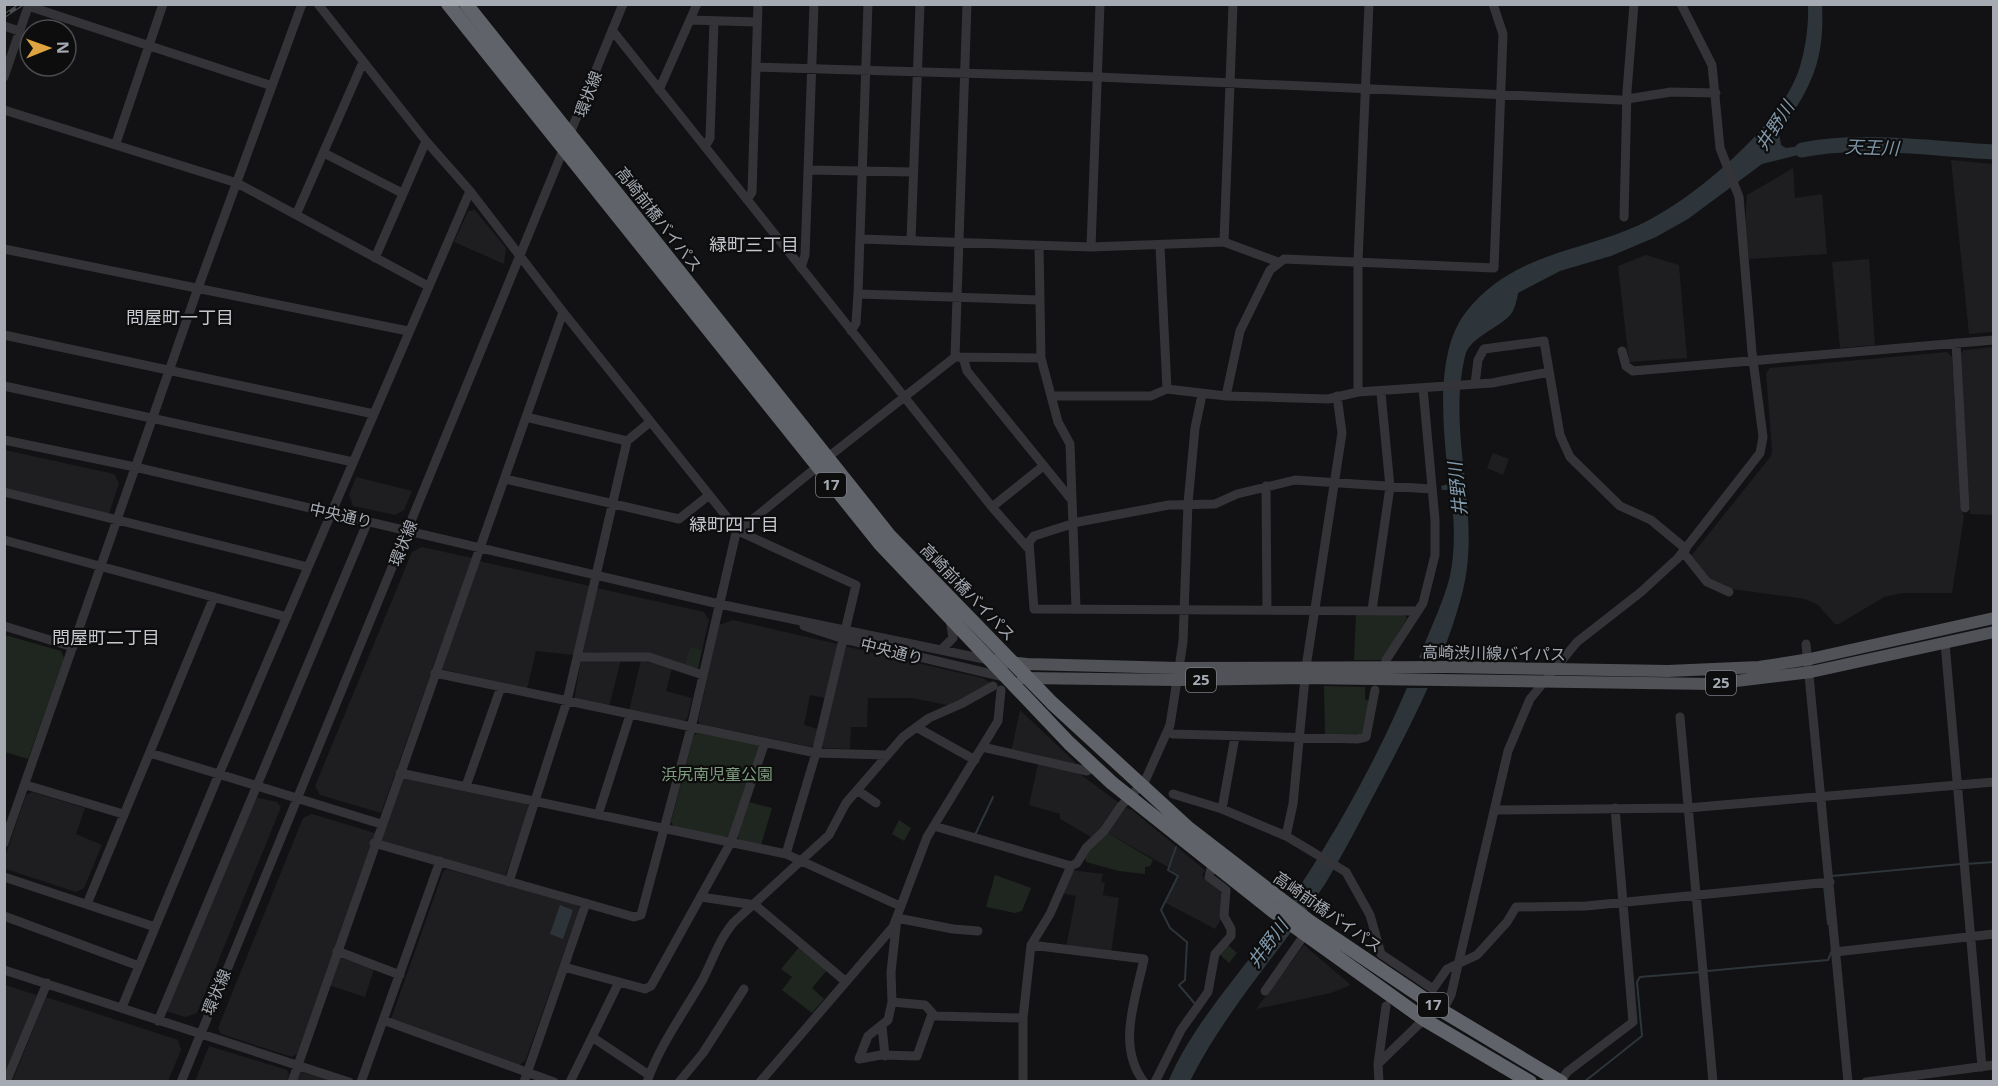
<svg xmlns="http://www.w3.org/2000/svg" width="1998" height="1086" viewBox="0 0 1998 1086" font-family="'Noto Sans','Noto Sans JP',sans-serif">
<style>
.built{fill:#1e1e20}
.green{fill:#1f261f}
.water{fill:#2d353b}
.pier{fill:#121214}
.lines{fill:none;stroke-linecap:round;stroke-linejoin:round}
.stream{stroke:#2d353b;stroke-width:2}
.river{stroke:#2d353b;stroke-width:15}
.minor{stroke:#343438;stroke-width:9}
.major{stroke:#505257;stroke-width:12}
.highway{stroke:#606369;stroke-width:14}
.rail-casing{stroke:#4b4c51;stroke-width:4.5}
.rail{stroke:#0d0d0e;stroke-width:2;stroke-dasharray:7;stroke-linecap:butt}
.labels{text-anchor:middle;stroke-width:4.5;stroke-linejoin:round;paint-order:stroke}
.shield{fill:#0d0d0e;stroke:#777b82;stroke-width:1.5}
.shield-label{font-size:15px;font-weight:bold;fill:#a5aab3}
.street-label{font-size:16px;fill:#a5aab3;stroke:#0d0d0e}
.park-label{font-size:16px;fill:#7e9c7f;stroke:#0d0d0e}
.water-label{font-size:18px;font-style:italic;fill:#7f98ab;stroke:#0d0d0e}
.neighbourhood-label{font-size:18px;fill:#c6c8cf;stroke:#0d0d0e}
</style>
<rect width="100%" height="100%" fill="#121214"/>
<!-- built -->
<path class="built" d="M1951 160 1993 164V332L1969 334Z
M1793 168 1795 198 1822 194 1827 254 1749 259 1745 226 1747 195Z
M475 210 506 248 504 264 454 242 468 211Z
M1646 255 1679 265 1687 358 1629 362 1618 266Z
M1869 259 1875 345 1840 348 1832 262Z
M1993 347V515L1970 514 1959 355 1964 350Z
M1947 352 1952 357 1961 507 1964 517 1952 593H1903L1884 597 1839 624H1835L1818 605 1805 599 1731 589 1712 582 1691 556 1771 456 1772 450 1766 373 1770 368Z
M5 450 114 474 119 483 109 514 5 488Z
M1493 453 1509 459 1503 475 1487 468Z
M356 477 412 491 404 510 395 515 353 506 349 495Z
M422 547 472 558 381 813 320 795 315 786 412 552Z
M479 561 590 586 574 655 536 651 527 689 441 669Z
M597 588 704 612 709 620 698 668 599 652 583 653Z
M733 620 838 644 825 698 810 695 804 725 818 729 815 744 811 747 700 724 698 720 719 625Z
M844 646 982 678 991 683 952 706 912 698H868L867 727H851L850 749 824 748 822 746Z
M581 660H621L609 706 574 700Z
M641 660 672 668 666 691 692 698 687 719 682 721 629 711Z
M1020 710 1077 764 1011 752Z
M1038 764 1076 771 1119 803 1104 827 1091 837 1060 819V814L1029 805Z
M406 778 526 803 529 808 505 876 379 842 400 780Z
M32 792 85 808 76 834 102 845 84 888 76 892 6 869 5 857 26 795Z
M255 797 277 802 281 807 197 1013 185 1017 166 1011Z
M1123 807 1132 810 1205 870 1202 876 1222 893V918L1215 929 1164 902 1178 877 1168 867 1106 832Z
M312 814 375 833 297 1054 292 1057 221 1034 218 1028 303 818Z
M446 869 578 904 579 910 526 1059 520 1065 391 1019 443 872Z
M1072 870 1103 874 1101 882 1105 883 1103 895 1119 898 1111 953 1066 947 1076 896 1061 893Z
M1304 945 1351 985 1331 993 1256 1009Z
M342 958 374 969 365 997 329 985 338 960Z
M5 985 37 995 5 1075Z
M46 997 178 1040 181 1050 168 1081 12 1082Z
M209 1046 287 1070 289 1075 287 1081H195Z
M302 1072 333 1081 295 1082 298 1073Z"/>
<!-- green -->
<path class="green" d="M1356 613 1405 615 1407 618 1382 660H1354Z
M5 635 61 651 64 658 28 759 5 752Z
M690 647 702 650 698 668 685 666Z
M1324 686 1365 687V699L1369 701 1363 734 1325 736Z
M698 733 758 744 759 748 730 835 726 837 674 827 671 822 694 735Z
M749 802 772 808 761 845 740 841 737 836Z
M899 820 911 828 904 841 892 834Z
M1106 832 1153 860 1150 866 1145 867V874L1119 871 1086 862 1085 857 1094 842Z
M995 875 1031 888 1022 911 1015 913 986 907Z
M1227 944 1237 953 1229 963 1218 953Z
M800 946 828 969 812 988 824 999 812 1013 782 990 792 977 781 969Z"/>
<!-- water -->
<path class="water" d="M1808 5H1822C1825 61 1811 88 1779 133L1781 145 1786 148 1815 144 1820 146 1814 151 1762 164 1688 219 1656 237 1611 256 1560 271 1518 293C1517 299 1515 309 1511 314 1499 329 1470 336 1465 356 1446 435 1483 515 1462 594 1444 662 1410 727 1377 789 1360 821 1344 853 1325 884 1281 951 1226 1009 1190 1081L1168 1082C1191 1028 1230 986 1264 939 1328 849 1384 751 1423 648 1432 625 1444 600 1450 576 1456 546 1454 520 1451 490H1442L1441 486 1449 484C1444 434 1433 354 1466 312 1511 254 1576 253 1637 226 1690 202 1767 136 1793 84 1804 63 1809 28 1808 5Z
M560 905 573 910 563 939 550 934Z"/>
<!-- pier -->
<path class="pier" d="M1416 658H1442L1430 688H1405Z"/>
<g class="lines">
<!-- stream -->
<path class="stream" d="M975 835 993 797
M1176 847 1168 870 1178 876 1161 910 1170 928 1187 942 1185 980 1179 985 1196 1005
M1966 864 1994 862
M1832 876 1961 864
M1824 885 1828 924
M1707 971 1828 960 1831 953
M1584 1082 1642 1036 1637 982 1640 977 1701 972"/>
<!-- river -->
<path class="river" d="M1802 150C1859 138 1935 149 1994 152"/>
<!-- minor -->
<path class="minor" d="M318 4 426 141 470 191 563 312 738 531 856 585 816 753 786 854
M28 6 272 86
M690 20 757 22
M4 26 19 31
M612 30 992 507 1028 548
M756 67 1098 77 1621 100 1671 92 1716 93
M4 77 29 4
M659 90 697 4
M4 110 237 183 428 286
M116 143 163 4
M705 147 710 138 714 21
M324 153 402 193
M808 170 913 172
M747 200 752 192 758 4
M296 215 363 62
M1624 217 1627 91 1634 4
M860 239 1091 247 1224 242 1278 262
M911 240 920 4
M1224 242 1233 4
M1039 246 1041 358 1058 422 1070 444 1076 608
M1160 246 1167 389 1226 396 1328 399 1358 392 1492 383 1549 372
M1091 247 1100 4
M4 249 408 331
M375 258 426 141
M801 268 805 255 814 4
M858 294 1039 300
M851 331 856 323 858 294 868 4
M4 335 374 414
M1956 343 1965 508
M1622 351 1626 366 1633 371 1994 340
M955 357 967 4
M963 357 967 371 1070 498
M1475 384 1478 360 1484 349 1544 341 1560 435 1570 457 1620 506 1651 520 1686 549
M4 386 353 462
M1358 392V261L1369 4
M1051 396H1151L1167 389
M1226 396 1240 331 1270 270 1284 259 1494 268 1503 34 1493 4
M526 417 627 441
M4 440 135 467 719 604 989 660
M827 458 955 357 1041 358
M505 479 679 519 708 496
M1266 486 1267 609
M4 492 308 567
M992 507 1042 467
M4 540 287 617
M1683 552 1707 582 1729 592
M1372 610 1390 487 1381 393
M1418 611 1034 609 1029 542 1034 536 1078 522 1169 505 1215 504 1237 494 1295 480 1431 489
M4 626 73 647
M804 626 844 639 1004 677
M1945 643 1982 1067
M1806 644 1848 1082
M941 650 953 638 950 619
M578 657H649L703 675
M1386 660 1423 603 1435 555V520L1423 388
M1306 667 1342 433 1337 396
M435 673 816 753 886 755
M1680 717 1713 1082
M916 727 975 760
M1167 732 1173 734 1357 739 1366 737 1375 690
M1235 737 1222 809 1286 836 1346 872 1370 915 1381 954 1433 989 1447 969 1477 955 1507 922 1516 907 1586 906 1830 882
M982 747 1087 771 1092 766
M150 753 381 824
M400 773 786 854 900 906
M26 785 123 814
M466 786 501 687
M857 790 876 803
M1173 794 1222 809
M1495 810 1687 808 1994 782
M598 815 630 715
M934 826 1071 866
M1286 836 1293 804 1305 678
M4 843 198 288 302 4
M374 843 634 917 641 915 691 728 736 533 817 467
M4 877 155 927
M509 882 567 701 627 441 650 422
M701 897 755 905 845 981
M87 904 214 597
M4 916 139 966
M978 931 953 929 897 918 891 972 892 1002 925 1005 935 1016 1023 1018
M1031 945 1144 959C1136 998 1116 1046 1144 1082
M337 951 400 975
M1835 952 1994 934
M564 967 645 989 651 986 731 842 765 742
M4 970 349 1082
M1265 991 1305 934
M892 1002 888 1020 868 1036 859 1059 881 1055 917 1056 932 1014
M122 1007 219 774 470 191
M383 1020 554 1082
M158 1021 368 521
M882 1026 885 1056
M592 1037 649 1075
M1378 1064 1386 1006
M1561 1081 1567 1072 1633 1022 1615 808
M6 1082 47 983
M181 1082 623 4
M292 1082 563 312
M361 1082 440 861
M524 1082 586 903
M570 1082 619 982
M647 1082C660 1044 684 1013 703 979 713 959 720 938 734 922L829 835 846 803 903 737 929 718 961 704 993 686
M679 1082 703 1053 744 989
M760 1082 893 927 927 837 998 721 1001 690
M1023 1082V1018L1031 945 1050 914 1071 866 1077 863 1086 848 1104 831 1121 806 1145 781 1170 725 1183 642 1188 503 1195 428 1202 395
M1155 1082 1181 1030 1208 992 1215 954 1231 936V929L1224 916 1226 890 1209 877 1212 864
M1379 1082 1378 1064 1418 1025 1445 1006 1451 995 1508 751 1530 699 1577 642 1641 592 1678 558 1760 453 1763 437 1752 352 1739 197 1720 148 1712 65 1681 4
M1866 1082 1994 1065"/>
<!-- major -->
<path class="major" d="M989 660 1027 664 1179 668 1448 667 1668 671 1759 667 1810 659 1994 618
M1023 678 1178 680 1305 678 1711 684 1811 672 1994 632"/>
<!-- highway -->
<path class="highway" d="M448 4 880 544 1069 743 1112 783 1273 911 1425 1020 1530 1082
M466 4 889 535 1052 703 1187 827 1309 921 1441 1010 1561 1082"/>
<!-- rail casing -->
<g class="rail-casing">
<path id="rail" d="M4 5 5 4
M4 16 22 4"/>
</g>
<!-- rail -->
<use href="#rail" class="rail"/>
</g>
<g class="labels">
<!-- shield labels -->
<g class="shield">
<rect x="816" y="473" width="30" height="24" rx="4.5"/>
<rect x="1186" y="668" width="30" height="24" rx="4.5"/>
<rect x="1706" y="671" width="30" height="24" rx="4.5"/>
<rect x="1418" y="993" width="30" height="24" rx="4.5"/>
</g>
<g class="shield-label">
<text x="831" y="490">17</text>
<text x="1201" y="685">25</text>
<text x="1721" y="688">25</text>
<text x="1433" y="1010">17</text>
</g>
<!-- street labels -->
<g class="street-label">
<text transform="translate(588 94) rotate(-69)" y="6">環状線</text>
<text transform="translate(659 219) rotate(52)" y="6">高崎前橋バイパス</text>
<text transform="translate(341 515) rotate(13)" y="6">中央通り</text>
<text transform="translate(403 543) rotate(-68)" y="6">環状線</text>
<text transform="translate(968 592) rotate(46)" y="6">高崎前橋バイパス</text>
<text transform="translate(892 651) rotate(14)" y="6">中央通り</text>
<text transform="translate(1494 653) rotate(1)" y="6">高崎渋川線バイパス</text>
<text transform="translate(1328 912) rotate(35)" y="6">高崎前橋バイパス</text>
<text transform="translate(216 992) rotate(-67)" y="6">環状線</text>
</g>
<!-- park labels -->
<g class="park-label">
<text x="717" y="780">浜尻南児童公園</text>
</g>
<!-- water labels -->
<g class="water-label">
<text transform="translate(1775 126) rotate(-57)" y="6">井野川</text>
<text transform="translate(1872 148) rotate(2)" y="6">天王川</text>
<text transform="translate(1458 489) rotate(-96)" y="6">井野川</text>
<text transform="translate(1268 944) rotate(-54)" y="6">井野川</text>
</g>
<!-- neighbourhood labels -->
<g class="neighbourhood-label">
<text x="754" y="251">緑町三丁目</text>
<text x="180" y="324">問屋町一丁目</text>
<text x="734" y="531">緑町四丁目</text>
<text x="106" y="644">問屋町二丁目</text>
</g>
</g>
<!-- border -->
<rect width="1998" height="1086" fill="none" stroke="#a5aab3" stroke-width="12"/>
<!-- north arrow -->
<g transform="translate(48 48) rotate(89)"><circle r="28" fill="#0d0d0e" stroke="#4a4c50" stroke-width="1.5"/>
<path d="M0-4.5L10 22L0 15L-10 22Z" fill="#dfa43f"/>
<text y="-9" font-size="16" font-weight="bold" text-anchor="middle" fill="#a5aab3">N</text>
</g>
</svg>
